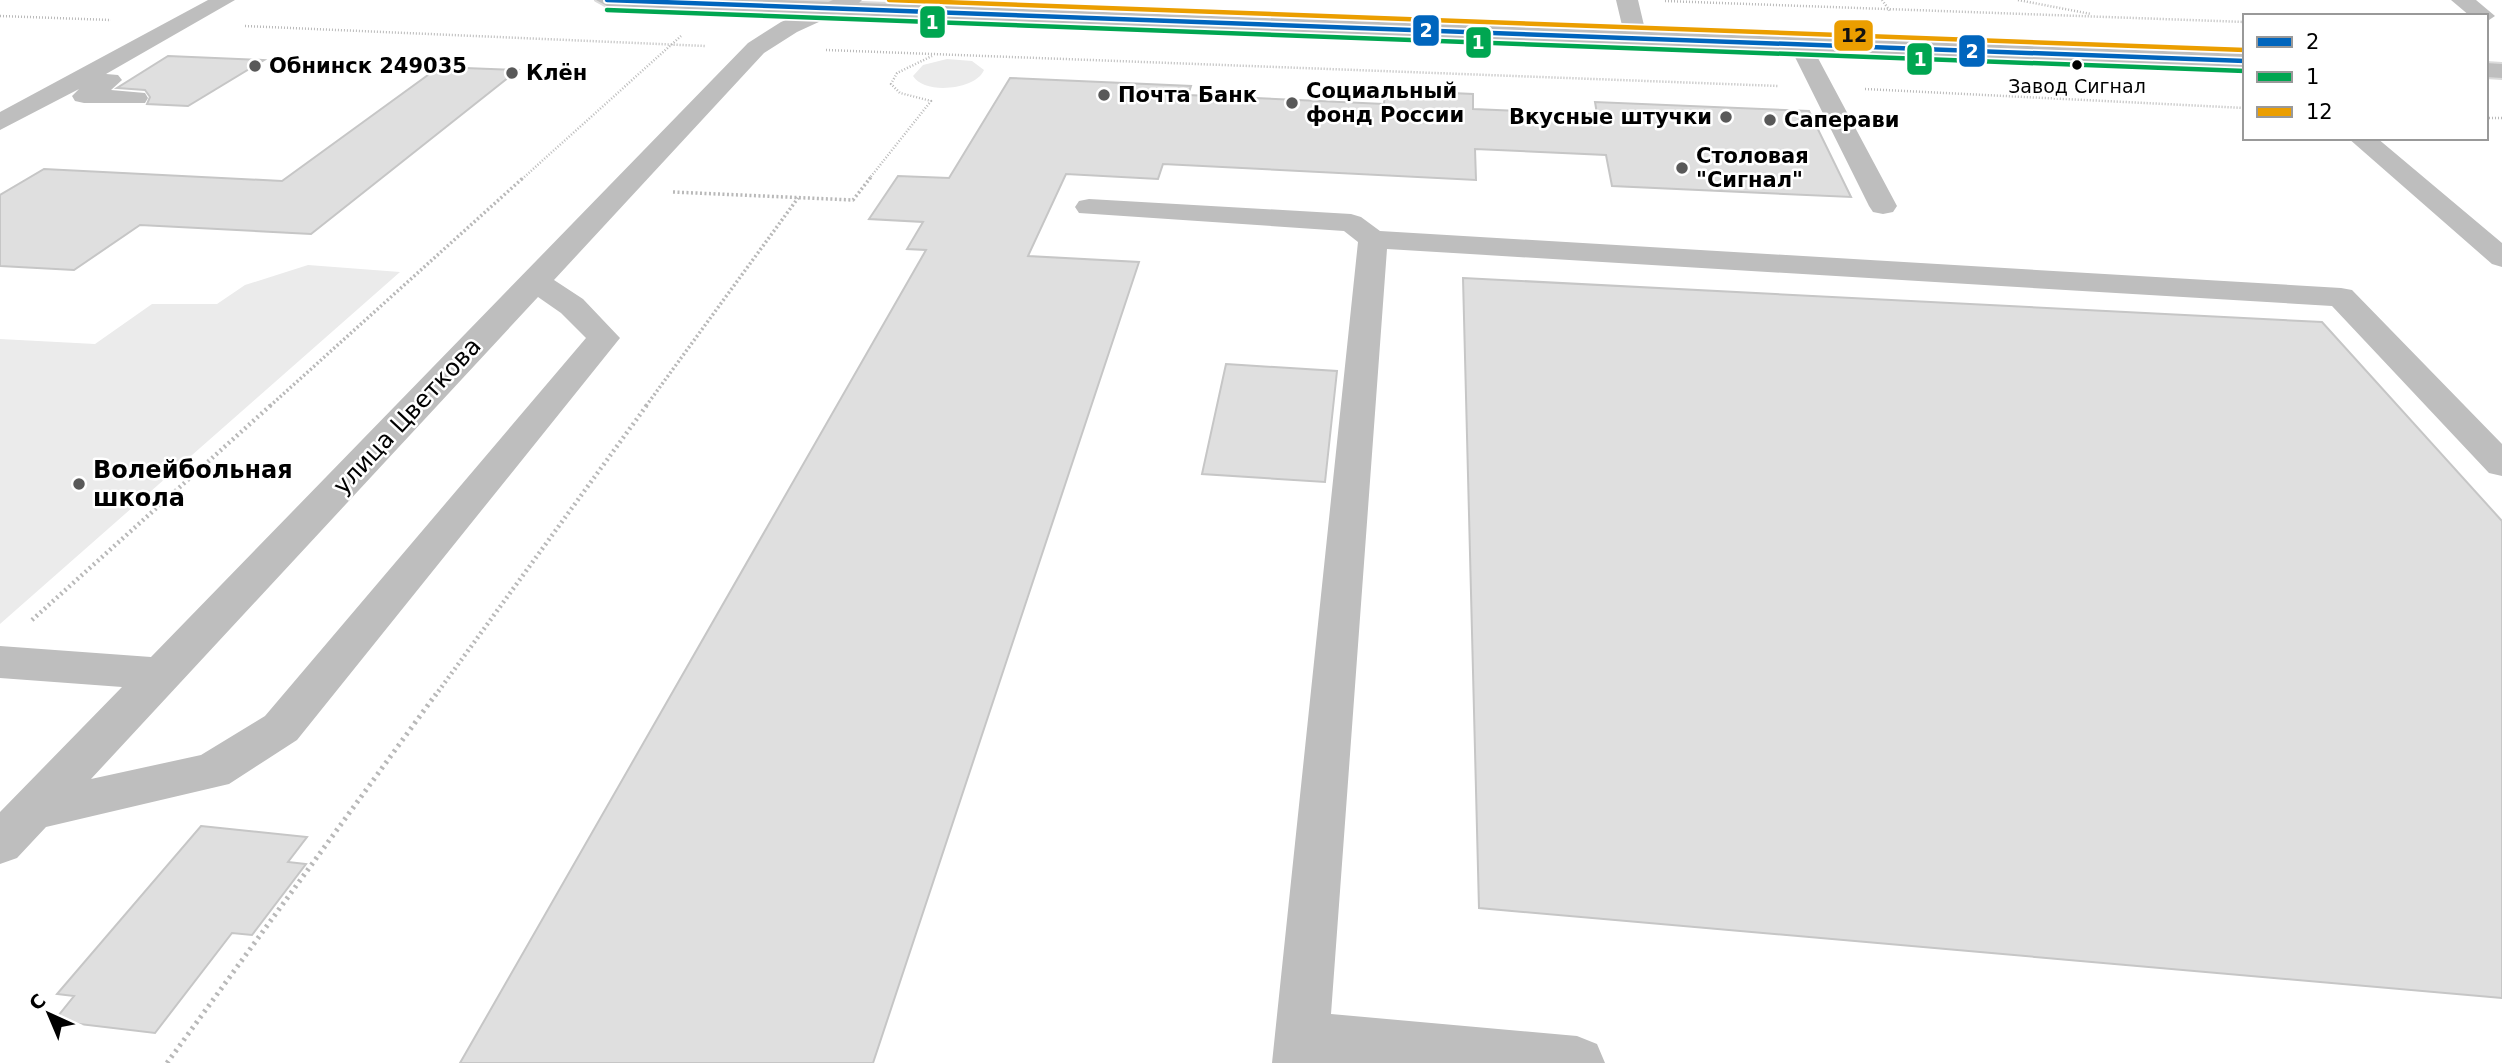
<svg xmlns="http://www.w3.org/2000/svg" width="2502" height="1063" viewBox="0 0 2502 1063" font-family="'DejaVu Sans',sans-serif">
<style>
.green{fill:#ebebeb}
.building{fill:#dfdfdf;stroke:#c6c6c6;stroke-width:2}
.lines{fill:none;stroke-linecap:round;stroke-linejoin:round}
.major-casing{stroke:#dbdbdb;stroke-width:4}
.path-far3{stroke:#b9b9b9;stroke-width:2.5;stroke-dasharray:1 2;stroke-linecap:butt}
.path-far2{stroke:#b9b9b9;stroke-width:3.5;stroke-dasharray:2 2.5;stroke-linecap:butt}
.path-far1{stroke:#b9b9b9;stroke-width:4.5;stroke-dasharray:2 3.5;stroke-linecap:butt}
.path{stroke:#b9b9b9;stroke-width:5;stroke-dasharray:2.5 4.5;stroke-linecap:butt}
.minor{fill:#bebebe;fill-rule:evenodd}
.major{fill:#bebebe;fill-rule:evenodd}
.bus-1-casing{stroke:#fff;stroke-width:8}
.bus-2-casing{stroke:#fff;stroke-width:8}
.bus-3-casing{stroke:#fff;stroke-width:8}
.bus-1{stroke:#0065bd;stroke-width:4.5}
.bus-2{stroke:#00a651;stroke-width:4.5}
.bus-3{stroke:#eb9e00;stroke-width:4.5}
.bus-dot{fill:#000;stroke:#fff;stroke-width:2.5}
.poi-dot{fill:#595959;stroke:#fff;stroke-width:2.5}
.labels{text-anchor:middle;stroke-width:5;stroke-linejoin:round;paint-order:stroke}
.far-bus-label{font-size:19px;fill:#000;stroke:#fff}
.far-poi-label{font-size:21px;font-weight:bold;fill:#000;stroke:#fff;text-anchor:start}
.street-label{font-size:24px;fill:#000;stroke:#fff}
.poi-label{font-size:24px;font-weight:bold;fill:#000;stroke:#fff;text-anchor:start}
.line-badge{stroke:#fff;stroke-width:2.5}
.badge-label{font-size:19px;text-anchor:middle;font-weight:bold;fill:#fff}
.pale-badge-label{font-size:19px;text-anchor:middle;font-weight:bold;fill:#111}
</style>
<rect width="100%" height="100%" fill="#fff"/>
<!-- green -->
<path class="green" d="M947 59 972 61 984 70C976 90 924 95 913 76L923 65Z
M308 265 400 272 0 624V339L95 344 152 304H217L245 285Z"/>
<!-- building -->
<path class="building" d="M168 56 264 60 188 106 147 104 150 97 145 90 117 88Z
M439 67 518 70 311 234 140 225 74 270 0 266V195L44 169 282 181Z
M1010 78 1191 86 1188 95 1384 104 1385 90 1473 94V109L1597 114 1595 102 1809 111 1851 197 1612 186 1606 155 1475 149 1476 180 1163 164 1158 179 1066 174 1028 256 1139 262 873 1063H460L926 250 907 249 923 222 869 219 898 176 949 178Z
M1463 278 2322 322 2502 521V998L1479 908Z
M1226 364 1337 371 1325 482 1202 474Z
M201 826 307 837 288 862 306 864 252 935 232 933 155 1033 54 1021 74 996 57 994Z"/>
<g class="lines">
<!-- major casing -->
<g class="major-casing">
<path id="major" d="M596 0H780L2245 54V68L607 6Z
M2486 63 2502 64V78L2486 77Z"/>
</g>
<!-- path-far3 -->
<path class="path-far3" d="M1882 0 1890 11
M2018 0 2091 14
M1665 1 2245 22
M0 16 111 20
M245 26 705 46
M826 50 1779 86
M1865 89 2245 108
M2486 118H2502
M522 179 681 36
M869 179 931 101 900 93 891 84 897 73 932 56"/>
<!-- path-far2 -->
<path class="path-far2" d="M673 192 853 200 871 177
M270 406 524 177
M646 406 798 198"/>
<!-- path-far1 -->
<path class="path-far1" d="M32 620 271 405
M435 696 647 405"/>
<!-- path -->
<path class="path" d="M167 1063 436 694"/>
<!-- minor -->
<path class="minor" d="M208 0H235L106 74 118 75 122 80 111 90 145 93 148 98 145 103H84L75 101 72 96 79 89 0 130V112Z
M833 0H862L858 4 797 32 764 53 554 280 583 299 620 338 297 740 229 784 46 827 17 858 0 864V812L122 687 0 678V646L151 657 748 43 781 22ZM538 297 561 313 586 338 265 716 201 755 91 779Z
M1616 0H1638L1647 38 1644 43H1628L1625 38Z
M2451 0H2476L2495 16 2486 22V16H2470Z
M1800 38 1811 45 1897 206 1893 212 1883 214 1873 212 1869 206 1789 45Z
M2348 138H2377L2502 243V267L2492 264Z
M1089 199 1351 214 1361 217 1380 231 2341 288 2352 290 2502 444V476L2489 473 2332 306 1387 249 1331 1014 1577 1036 1597 1044 1605 1063H1272L1358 242 1344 231 1079 213 1075 207 1079 201Z"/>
<!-- major -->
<use href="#major" class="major"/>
<!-- bus-1 casing -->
<g class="bus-1-casing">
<path id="bus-1" d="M607 0 2245 61"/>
</g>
<!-- bus-2 casing -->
<g class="bus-2-casing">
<path id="bus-2" d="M607 10 2245 71"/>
</g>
<!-- bus-3 casing -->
<g class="bus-3-casing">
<path id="bus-3" d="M889 0 2245 50"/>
</g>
<!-- bus-1 -->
<use href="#bus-1" class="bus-1"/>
<!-- bus-2 -->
<use href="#bus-2" class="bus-2"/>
<!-- bus-3 -->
<use href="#bus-3" class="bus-3"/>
</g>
<!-- markers -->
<circle class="bus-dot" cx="2077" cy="65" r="6"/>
<g class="poi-dot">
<circle cx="255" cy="66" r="7"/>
<circle cx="512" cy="73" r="7"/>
<circle cx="1104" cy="95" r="7"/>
<circle cx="1292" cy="103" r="7"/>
<circle cx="1726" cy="117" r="7"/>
<circle cx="1770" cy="120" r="7"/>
<circle cx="1682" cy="168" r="7"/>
<circle cx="79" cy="484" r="7"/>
</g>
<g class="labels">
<!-- far-bus labels -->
<g class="far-bus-label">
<text x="2077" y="93">Завод Сигнал</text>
</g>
<!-- far-poi labels -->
<g class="far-poi-label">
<text x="269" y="73">Обнинск 249035</text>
<text x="526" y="80">Клён</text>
<text x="1306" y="98">Социальный<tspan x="1306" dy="24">фонд России</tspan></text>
<text x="1118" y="102">Почта Банк</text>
<text x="1712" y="124" text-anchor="end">Вкусные штучки</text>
<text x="1784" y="127">Саперави</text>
<text x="1696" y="163">Столовая<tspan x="1696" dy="24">"Сигнал"</tspan></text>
</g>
<!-- street labels -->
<g class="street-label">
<text transform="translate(407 416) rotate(-47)" y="8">улица Цветкова</text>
</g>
<!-- poi labels -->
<g class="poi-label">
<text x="93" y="478">Волейбольная<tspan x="93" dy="28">школа</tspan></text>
</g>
</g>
<g class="line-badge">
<rect x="919" y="5" width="27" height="34" rx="7" fill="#00a651"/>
<rect x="1412" y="14" width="28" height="33" rx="7" fill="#0065bd"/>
<rect x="1833" y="19" width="41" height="33" rx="7" fill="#eb9e00"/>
<rect x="1465" y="26" width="27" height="33" rx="7" fill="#00a651"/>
<rect x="1958" y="34" width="28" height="34" rx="7" fill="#0065bd"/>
<rect x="1906" y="42" width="27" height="34" rx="7" fill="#00a651"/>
</g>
<g class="badge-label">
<text x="932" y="29">1</text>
<text x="1426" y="37">2</text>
<text x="1478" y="49">1</text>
<text x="1972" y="58">2</text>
<text x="1920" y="66">1</text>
</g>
<g class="pale-badge-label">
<text x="1854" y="42">12</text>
</g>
<!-- legend -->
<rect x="2243" y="14" width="245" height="126" fill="#ffffff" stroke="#999999" stroke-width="2"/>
<rect x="2257" y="37" width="35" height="10" fill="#0065bd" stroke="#999999" stroke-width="2"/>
<text x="2306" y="49" font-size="21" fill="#000000">2</text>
<rect x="2257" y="72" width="35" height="10" fill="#00a651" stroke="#999999" stroke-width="2"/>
<text x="2306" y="84" font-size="21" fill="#000000">1</text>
<rect x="2257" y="107" width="35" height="10" fill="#eb9e00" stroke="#999999" stroke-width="2"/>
<text x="2306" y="119" font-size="21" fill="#000000">12</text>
<!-- north arrow -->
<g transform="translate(49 1014) rotate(316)" stroke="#ffffff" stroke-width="5" paint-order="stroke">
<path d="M0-5L12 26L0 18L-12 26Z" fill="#000000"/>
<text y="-10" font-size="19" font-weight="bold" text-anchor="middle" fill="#000000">С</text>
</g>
</svg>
